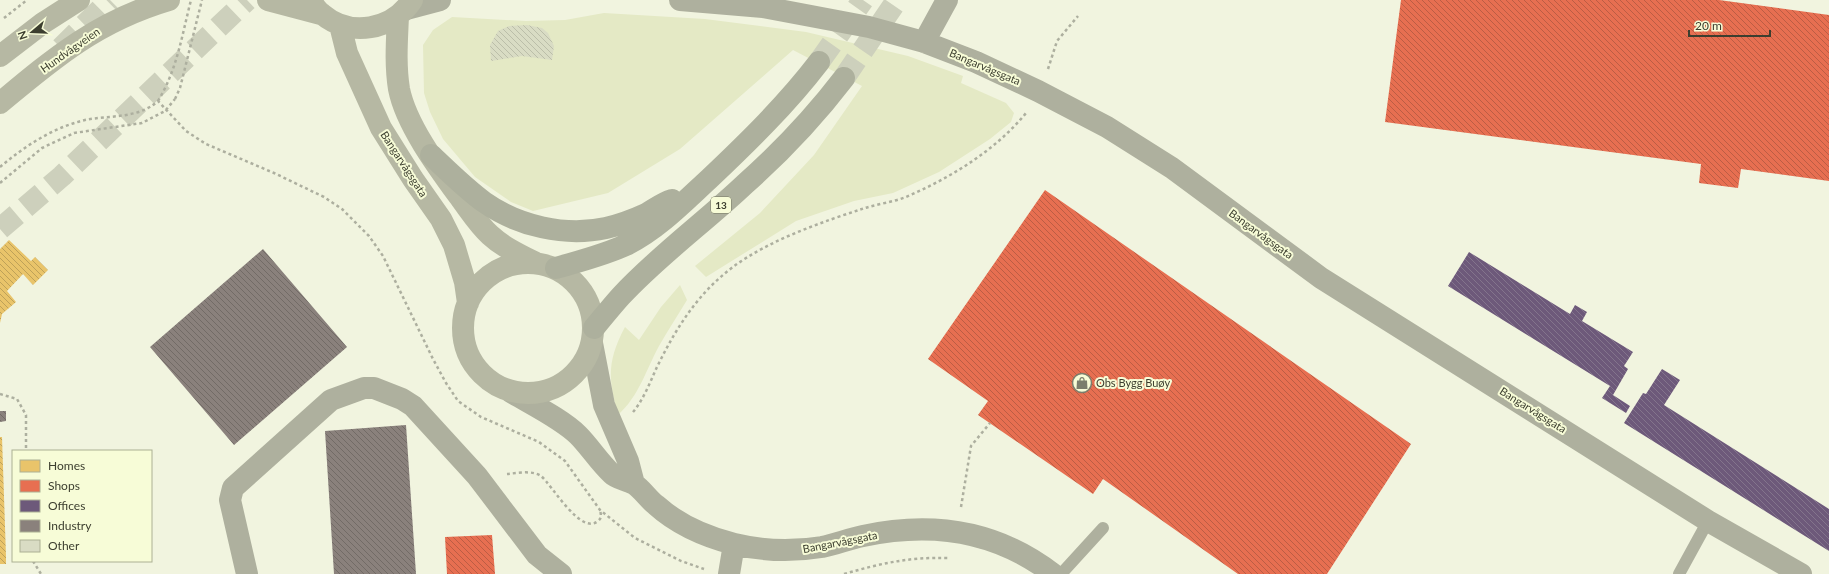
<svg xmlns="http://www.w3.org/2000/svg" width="1829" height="574" viewBox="0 0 1829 574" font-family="Lato,sans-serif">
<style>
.grass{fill:#e4e9c5}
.homes{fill:url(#homes-back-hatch)}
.shops{fill:url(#shops-back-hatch)}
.offices{fill:url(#offices-back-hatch)}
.industry{fill:url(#industry-back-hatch)}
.building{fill:url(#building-back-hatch)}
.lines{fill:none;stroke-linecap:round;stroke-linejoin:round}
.highway-tunnel{stroke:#cdd0bc;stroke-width:22;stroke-dasharray:22 11;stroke-linecap:butt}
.path{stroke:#adaf9f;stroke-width:2.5;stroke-dasharray:3 3;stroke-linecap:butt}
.lane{stroke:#aeb09e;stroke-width:12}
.street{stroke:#aeb09e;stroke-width:22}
.secondary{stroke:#b6b8a3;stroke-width:22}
.highway{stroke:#adb09d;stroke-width:22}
.path-bridge{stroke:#adaf9f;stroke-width:2.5;stroke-dasharray:3 3;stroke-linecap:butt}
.labels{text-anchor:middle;stroke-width:4;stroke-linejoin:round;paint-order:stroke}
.shield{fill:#f7fcd7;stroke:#747761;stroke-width:1}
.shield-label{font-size:10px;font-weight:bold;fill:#3c3e2f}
.street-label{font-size:11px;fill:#3c3e2f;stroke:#f7fcd7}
.poi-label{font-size:11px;fill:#3c3e2f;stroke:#f7fcd7;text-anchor:start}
</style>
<defs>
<pattern id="homes-back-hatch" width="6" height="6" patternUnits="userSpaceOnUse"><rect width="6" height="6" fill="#e9c46a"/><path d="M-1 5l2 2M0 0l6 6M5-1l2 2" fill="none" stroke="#bea158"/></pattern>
<pattern id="shops-back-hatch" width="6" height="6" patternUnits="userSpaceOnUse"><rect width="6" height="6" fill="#e76f51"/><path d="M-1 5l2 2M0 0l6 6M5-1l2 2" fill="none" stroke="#bc5d44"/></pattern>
<pattern id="offices-back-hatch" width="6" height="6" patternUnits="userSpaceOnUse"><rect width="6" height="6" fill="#6d597a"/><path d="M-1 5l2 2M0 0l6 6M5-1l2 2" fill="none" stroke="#83748c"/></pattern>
<pattern id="industry-back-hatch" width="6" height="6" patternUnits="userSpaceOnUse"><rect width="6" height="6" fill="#8a817c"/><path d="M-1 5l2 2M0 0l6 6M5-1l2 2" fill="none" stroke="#726b66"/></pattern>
<pattern id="building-back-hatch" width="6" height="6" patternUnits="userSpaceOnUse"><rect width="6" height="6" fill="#d9dcc4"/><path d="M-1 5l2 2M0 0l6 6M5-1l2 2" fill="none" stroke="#bbbea9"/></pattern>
</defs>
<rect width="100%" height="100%" fill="#f1f4df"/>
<!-- grass -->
<path class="grass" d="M604 13 705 19 806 32 908 56 963 76 961 83 1006 103 1014 113 1011 122 990 139 939 172 893 193 854 201 796 221 706 277 695 266 760 213 814 155 862 86 793 50 680 149 608 193 533 211 511 202 475 177 443 139 430 112 424 93 423 45 433 30 452 17 526 21 565 20Z
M680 285 687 300C678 315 668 330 659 346 646 370 639 396 618 415 608 379 607 361 625 327L639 340 661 307Z"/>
<!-- homes -->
<path class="homes" d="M9 240 31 261 35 257 48 270 33 285 23 274 7 291 16 302 2 314 0 323V249Z
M0 437H2L6 556V564H0Z"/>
<!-- shops -->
<path class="shops" d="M1401 0H1719L1829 15V181L1741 169 1738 188 1699 183 1701 164 1385 122Z
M1045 190 1411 444 1327 574H1238L1103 479 1093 494 978 415 988 401 928 359Z
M492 535 495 574H447L445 537Z"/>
<!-- offices -->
<path class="offices" d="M1469 252 1570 314 1575 305 1587 312 1582 321 1633 352 1624 366 1628 369 1613 395 1630 406 1626 413 1602 398 1610 386 1448 286Z
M1662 369 1680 380 1664 405 1829 509V551L1624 423 1643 393 1646 394Z"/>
<!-- industry -->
<path class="industry" d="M263 249 347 347 234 445 150 347Z
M0 411H6V421L0 422Z
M406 425 416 574H334L325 431Z"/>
<!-- building -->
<path class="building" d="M527 25 542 28 548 33 554 46 552 60 522 56 491 61 490 45 498 31 509 26Z"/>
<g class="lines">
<!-- highway-tunnel -->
<path class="highway-tunnel" d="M61 48 110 0
M819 62 863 0
M844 78 897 0
M0 229 62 176 247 0"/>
<!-- path -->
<path class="path" d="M4 18 27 0
M1048 69 1057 41 1078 16
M0 167C25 146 52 128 85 120 110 115 138 119 158 101L186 131 206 144 274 173 324 197 342 209 369 236 383 256 433 359 446 383 458 401 481 417 539 442 565 461 600 510 635 538 681 561 704 569
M0 183 42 148 74 133 142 123 165 111 175 99
M0 394 17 399 26 415V451
M633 412C644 399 650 382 657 367 676 328 698 293 733 267 769 240 822 222 865 208 878 204 893 202 906 197 950 178 995 151 1026 113
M507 474C518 473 532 470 541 476 552 485 581 536 598 521 602 518 601 515 600 510
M961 507 971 446 990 423
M33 561 41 574
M844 574C882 563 909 557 948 558"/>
<!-- lane -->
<path class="lane" d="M1061 574 1103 528
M1679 574 1708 521"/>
<!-- street -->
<path class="street" d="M680 0 763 7 869 27 924 42 976 62 1038 91 1107 127 1172 168 1321 278 1708 521 1801 574
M406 9 440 0
M924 42 947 0
M592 343 604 405 628 461 634 484
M511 392C531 404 562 419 578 435 590 447 599 462 612 474 617 479 627 480 634 484 642 489 648 499 656 505 677 524 707 537 734 544 763 551 792 552 822 547 836 544 849 539 863 536 932 521 996 530 1053 574
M247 574 230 500 233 488 331 400 364 388H374L402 399 413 406 477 476 537 555 561 574
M729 574 734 544"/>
<!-- secondary -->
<path class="secondary" d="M268 0 321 14
M310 0C314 5 317 11 322 14 350 38 393 30 412 0
M398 16C397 40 395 64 399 89 406 125 439 169 461 199 470 211 479 225 490 235 503 247 520 255 536 263
M340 25 347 53 381 128 413 179 441 219 454 245 465 282 468 303
M0 56 43 23 79 0
M0 103C55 57 98 21 169 0
M463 328a65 65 0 1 1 130 0a65 65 0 1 1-130 0Z"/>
<!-- highway -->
<path class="highway" d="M431 155C448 171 465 188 484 202 518 226 565 237 606 228 619 225 633 220 646 214 655 209 662 203 672 200
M556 268C580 261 605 255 628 244 659 228 684 202 709 179 748 142 786 105 819 62
M594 328C603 317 612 306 621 296 659 255 705 222 745 184 781 152 815 116 844 78"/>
<!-- path-bridge -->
<path class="path-bridge" d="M175 99 180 88 202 0
M158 101C177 70 182 35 191 0"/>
</g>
<!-- icons -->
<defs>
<g id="shop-ring" transform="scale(1)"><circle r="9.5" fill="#f7fcd7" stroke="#7b7e6d" stroke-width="1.5"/><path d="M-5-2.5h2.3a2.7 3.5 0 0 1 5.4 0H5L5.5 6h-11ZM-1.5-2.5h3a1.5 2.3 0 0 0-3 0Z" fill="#7b7e6d"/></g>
</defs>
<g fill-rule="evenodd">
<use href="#shop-ring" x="1082" y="383"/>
</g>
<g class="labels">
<!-- shield labels -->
<rect class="shield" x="711" y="197" width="20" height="16" rx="3"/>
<g class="shield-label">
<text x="721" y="209">13</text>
</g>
<!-- street labels -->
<g class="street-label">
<text transform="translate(70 50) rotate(-35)" y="4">Hundvågveien</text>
<text transform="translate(985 67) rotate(23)" y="4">Bangarvågsgata</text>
<text transform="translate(404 164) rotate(57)" y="4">Bangarvågsgata</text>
<text transform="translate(1261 234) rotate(36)" y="4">Bangarvågsgata</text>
<text transform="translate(1533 410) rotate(32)" y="4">Bangarvågsgata</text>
<text transform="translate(840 542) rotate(-11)" y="4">Bangarvågsgata</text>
</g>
<!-- poi labels -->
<g class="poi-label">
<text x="1096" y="387">Obs Bygg Buøy</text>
</g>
</g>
<!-- legend -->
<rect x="12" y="450" width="140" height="112" fill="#f7fcd7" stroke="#acb094"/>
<rect x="20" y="460" width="20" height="12" fill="#e9c46a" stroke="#acb094"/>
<text x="48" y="470" font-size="12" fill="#3c3e2f">Homes</text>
<rect x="20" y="480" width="20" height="12" fill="#e76f51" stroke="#acb094"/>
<text x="48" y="490" font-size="12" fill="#3c3e2f">Shops</text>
<rect x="20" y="500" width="20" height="12" fill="#6d597a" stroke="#acb094"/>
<text x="48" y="510" font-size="12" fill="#3c3e2f">Offices</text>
<rect x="20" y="520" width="20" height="12" fill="#8a817c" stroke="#acb094"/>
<text x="48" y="530" font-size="12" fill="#3c3e2f">Industry</text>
<rect x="20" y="540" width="20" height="12" fill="#d9dcc4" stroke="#acb094"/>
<text x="48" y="550" font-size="12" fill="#3c3e2f">Other</text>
<!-- north arrow -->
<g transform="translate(32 32) rotate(251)" stroke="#f7fcd7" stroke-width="3" paint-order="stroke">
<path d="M0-3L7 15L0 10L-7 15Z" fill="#3c3e2f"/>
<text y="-6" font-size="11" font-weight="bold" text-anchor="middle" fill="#3c3e2f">N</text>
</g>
<!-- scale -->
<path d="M1689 30v6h81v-6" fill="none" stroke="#3c3e2f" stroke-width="2"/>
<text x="1695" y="30" font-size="12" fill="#3c3e2f" stroke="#f7fcd7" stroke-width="3" paint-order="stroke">20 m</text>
</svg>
